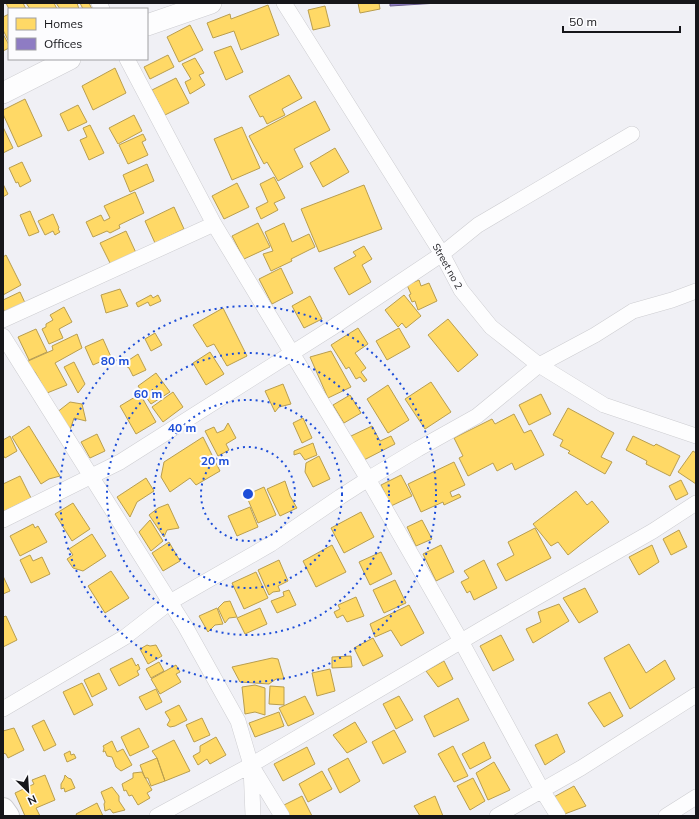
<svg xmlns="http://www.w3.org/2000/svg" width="699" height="819" viewBox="0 0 699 819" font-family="Mulish,sans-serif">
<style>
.homes{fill:#ffd966;stroke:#b99e4f}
.offices{fill:#8e7cc3;stroke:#6a5d90}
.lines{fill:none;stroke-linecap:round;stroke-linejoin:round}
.minor-casing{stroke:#cdcdd1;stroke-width:16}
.secondary-casing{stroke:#cdcdd1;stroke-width:22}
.trunk-casing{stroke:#cdcdd1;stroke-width:24}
.minor{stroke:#fdfdfe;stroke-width:15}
.secondary{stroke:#fdfdfe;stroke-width:21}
.trunk{stroke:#fdfdfe;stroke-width:22}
.ring{fill:none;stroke:#1d4ed8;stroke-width:2;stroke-dasharray:2 4}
.labels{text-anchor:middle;stroke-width:4;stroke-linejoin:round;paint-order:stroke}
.street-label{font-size:10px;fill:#16161a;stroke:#fcfcfe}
.centre{fill:#1d4ed8;stroke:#fcfcfe;stroke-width:2}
.ring-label{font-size:12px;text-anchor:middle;font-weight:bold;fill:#1d4ed8;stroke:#fcfcfe;stroke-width:4;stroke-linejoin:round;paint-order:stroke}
</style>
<rect width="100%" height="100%" fill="#f0f0f5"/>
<!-- homes -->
<path class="homes" d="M6 3H23L26 9H9Z
M26 3H54L57 9H30Z
M56 3H77L79 9H60Z
M80 3H89L92 9H83Z
M358 3H379L380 9 360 13Z
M268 5 279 35 241 50 234 31 213 38 207 23 230 14 231 19Z
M325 6 330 26 313 30 308 10Z
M9 14V42L3 30V17Z
M190 25 203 50 179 62 167 37Z
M3 34 9 45V48L3 51Z
M231 46 243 72 226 80 214 52Z
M168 55 174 67 150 79 144 67Z
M195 58 204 73 199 75 205 85 190 94 185 82 191 79 182 64Z
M115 68 126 93 93 110 82 86Z
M289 75 302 98 282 109 285 115 267 124 263 116 260 117 249 96Z
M176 78 189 103 165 115 152 90Z
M25 99 42 136 18 147 3 114V110Z
M315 101 330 130 294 149 303 167 278 181 267 162 264 164 249 136Z
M78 105 87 122 68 131 60 114Z
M134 115 142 131 118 144 109 128Z
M90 125 104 153 89 160 80 140 87 137 83 128Z
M3 127 13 148 3 153Z
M242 127 260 168 232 180 214 139Z
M143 134 146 140 142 142 148 155 128 164 119 145Z
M335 148 349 172 323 187 310 163Z
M22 162 31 181 20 187 18 182 16 183 9 168Z
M147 164 154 181 130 192 123 175Z
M274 177 285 198 274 203 278 210 261 219 256 208 268 202 260 184Z
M237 183 249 207 224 219 212 196Z
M3 184 8 194 3 197Z
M364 185 382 229 319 252 301 209Z
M135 192 144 213 119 225 120 228 110 233 107 231 93 237 86 222 101 215 104 221 110 218 104 206Z
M174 207 184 229 155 243 145 221Z
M30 211 39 232 29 236 20 215Z
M53 214 59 228 58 229 60 232 55 235 53 231 45 235 38 221Z
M258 223 270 247 244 259 232 236Z
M284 223 292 242 309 234 315 247 291 259 292 261 271 271 263 254 273 251 265 232Z
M126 231 137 255 112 267 100 243Z
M364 246 372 259 362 265 371 282 349 295 334 268 356 256 353 252Z
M6 255 21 285 3 295V257Z
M281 268 293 293 272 304 259 279Z
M419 280 421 286 429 283 437 301 418 310 415 301 412 302 409 295 411 294 407 285Z
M120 289 128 306 106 313 101 295Z
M20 292 26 305 6 315 3 308V300Z
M151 295 153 298 158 295 161 301 150 306 148 302 138 307 136 303Z
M404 295 421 316 406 328 402 323 398 327 385 310Z
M310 296 322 319 304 328 292 306Z
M64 307 72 322 59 329 63 338 49 344 42 329 46 327V324L53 320 50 315Z
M223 308 247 356 227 366 214 344 207 347 193 325Z
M448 319 478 355 458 372 428 335Z
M358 328 368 344 355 353 366 368 361 372 367 380 364 382 360 377 356 379 349 367 346 369 331 345Z
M399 328 410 347 387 360 376 341Z
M36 329 47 352 29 360 18 337Z
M155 333 162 345 151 351 145 339Z
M77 334 82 348 55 363 67 385 47 393 35 372 26 362 53 350 52 346Z
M103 339 111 357 93 365 85 347Z
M331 351 351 387 328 398 310 357Z
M210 352 224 374 206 385 193 363Z
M138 354 146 370 133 376 129 368 123 364Z
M74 362 85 384 78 393 64 367Z
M156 373 170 392 151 404 138 386Z
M431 382 451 412 425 429 405 399Z
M283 384 291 404 279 407 275 412 265 391Z
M388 385 409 420 388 433 367 399Z
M173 392 183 407 163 422 152 407Z
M140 394 156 422 136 434 120 406Z
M541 394 551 414 529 425 519 405Z
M350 395 361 413 344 423 333 405Z
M70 402 82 404 86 421 74 418 70 430 56 413Z
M568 408 614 433 601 457 612 462 605 474 568 453 570 451 560 446 563 440 553 435Z
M514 414 524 433 531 430 544 455 515 470 512 463 497 471 493 463 468 476 459 458 463 456 454 438 492 419 495 424Z
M303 418 312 438 302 443 293 423Z
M228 423 236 438 226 444 229 450 218 456 205 431 214 427 217 433 224 430Z
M29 426 60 476 49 479 41 484 12 437Z
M372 426 380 441 391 436 395 444 364 460 351 436Z
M97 434 105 451 90 458 81 442Z
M10 436 17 451 5 458 3 455V440Z
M633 436 654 446 656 444 680 456 670 476 646 464 647 461 626 450Z
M203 437 220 471 196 485 190 478 170 492 161 477 164 462Z
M313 443 317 455 305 460 300 453 294 455V451Z
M693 451 696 453V484L678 472Z
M319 456 330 479 313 487 305 472 306 463Z
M454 462 465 485 450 492 452 497 459 494 461 497 444 505 443 502 421 512 408 484Z
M401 475 412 496 391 506 381 485Z
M20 476 31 498 3 512V484Z
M146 478 154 491 137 502 130 517 117 497Z
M681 480 688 494 676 500 669 486Z
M285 481 290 496 297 508 280 516 267 489Z
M264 487 276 515 258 523 246 495Z
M576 491 587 505 592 501 609 522 568 555 558 542 551 546 533 524Z
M73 503 90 529 72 541 55 514Z
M168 504 179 528 167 530 164 537 149 515 158 508Z
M250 507 258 527 237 536 228 516Z
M361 512 374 537 344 553 331 528Z
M150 520 163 541 151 551 139 532Z
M422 520 432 539 416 546 407 527Z
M33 524 35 528 38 526 47 542 20 556 10 536Z
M535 528 551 558 506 581 497 564 514 555 508 542Z
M679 530 687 547 671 555 663 539Z
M92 534 106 556 83 571 73 568 67 559 73 555 69 549Z
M169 542 180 561 163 571 152 553Z
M332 545 346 572 316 587 303 561Z
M441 545 454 572 436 581 423 554Z
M652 545 659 562 639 575 629 557Z
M381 552 392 574 370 585 359 562Z
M30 555 33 561 42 557 50 574 31 583 20 560Z
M279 560 288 581 278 586 280 591 273 592 269 595 258 570Z
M484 560 497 588 474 600 470 591 467 593 461 582 469 578 464 571Z
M111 571 129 598 105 613 88 586Z
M256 572 268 598 244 609 232 583Z
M3 576 10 591 3 594Z
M395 580 406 603 384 613 373 590Z
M585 588 598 612 579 623 563 598Z
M289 590 296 605 277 613 271 601 284 596 283 592Z
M356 597 364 616 347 622 343 615 337 618 334 612 340 609 338 605Z
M230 601 237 617 229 618 225 623 218 608 224 602Z
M559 604 569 621 533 643 526 629 541 622 538 612Z
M409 605 424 633 401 646 391 630 375 637 370 624Z
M217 608 223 624 215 625 208 632 199 616Z
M260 608 267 624 245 634 237 618Z
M6 616 17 640 3 647V617Z
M501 635 514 660 493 671 480 646Z
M373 638 383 656 363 666 354 648Z
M629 644 646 673 665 660 675 679 630 709 604 658Z
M147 645 150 646 156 645 162 656 148 664 140 649Z
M351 656 352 667 332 668V657Z
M132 658 136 666 138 664 140 669 137 671 139 675 119 686 110 669Z
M272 658 278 659 284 679H276L269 684 240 682 232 667Z
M444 661 453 679 438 687 426 671Z
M159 662 164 671 151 678 146 669Z
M176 665 180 672 176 674 181 682 160 694 151 679Z
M330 669 335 691 317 696 312 673Z
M99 673 107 689 92 697 84 680Z
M82 683 93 705 74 715 63 692Z
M255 685 265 688V715L255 712 245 714 242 687Z
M270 686 284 687V705L269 704Z
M156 689 162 702 146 710 139 697Z
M610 692 623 716 604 727 588 703Z
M305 696 314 714 288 726 279 708Z
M399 696 413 720 396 729 383 704Z
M458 698 469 720 434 737 424 716Z
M179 705 187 720 175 726 170 727 167 725 170 720 165 712Z
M279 712 284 726 255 737 249 723Z
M202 718 210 735 194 742 186 725Z
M44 720 56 745 44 751 32 726Z
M355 722 367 742 347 753 333 735Z
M14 728 24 750 8 758 6 754 3 753V731Z
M139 728 149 747 130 756 121 737Z
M394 730 406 752 383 764 372 742Z
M557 734 565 752 545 765 535 745Z
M216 737 226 755 210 764 207 759 198 765 193 756 200 752V746Z
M174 740 190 771 165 781 157 758 152 751Z
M112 741 117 752 123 749 132 765 121 771 116 767 112 757 107 756 105 751 103 752 104 748 103 746Z
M484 742 491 758 470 769 462 754Z
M453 746 468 776 454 782 438 754Z
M307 747 315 764 283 781 274 764Z
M70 751 71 755 74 754 76 758 67 762 64 754Z
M157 758 165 781 151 786 148 778H145L140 765Z
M348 758 360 781 340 793 328 769Z
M494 762 510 790 488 800 476 773Z
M322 771 332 789 308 802 299 784Z
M142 772 152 790 147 793 150 798 138 805 132 795 129 796 126 790 124 791 122 784 133 778V773Z
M45 775 55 800 36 808 40 816H25L15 793 34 784 32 780Z
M65 775 68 778 71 779 75 788 65 792 64 788 61 789V784L64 779Z
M473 778 485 801 470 810 457 786Z
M574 786 586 806 562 815 552 798Z
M112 787 119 796V801L125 810 113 813 110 809 105 811 104 804 105 802 101 792Z
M302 796 312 816H290L284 805Z
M435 796 443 816H420L414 806Z
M97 803 103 816H77L76 814Z"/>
<!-- offices -->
<path class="offices" d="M390 3H438L390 6Z"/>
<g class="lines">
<!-- minor casing -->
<g class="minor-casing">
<path id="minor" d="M99 3 102 9
M284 3 442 254 461 290 491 327 539 365 604 405 696 436
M127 59 214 224 368 479 461 641 542 790 558 816
M3 320 214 224
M3 336 185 626 238 721 251 765 282 816
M3 520 120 462 330 329 442 254 478 225 632 134
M3 709 125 637 170 602 271 544 340 497 368 479 418 449 477 416 539 365 595 335 633 311 672 300 696 291
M251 766 253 816
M157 816 251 765 487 626 653 531 696 503
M497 816 581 768 696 695
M666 816 696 797"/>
</g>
<!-- secondary casing -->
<g class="secondary-casing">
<path id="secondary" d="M147 25 211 3
M3 93 70 59"/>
</g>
<!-- trunk casing -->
<g class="trunk-casing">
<path id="trunk" d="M3 809 8 816"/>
</g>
<!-- minor -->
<use href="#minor" class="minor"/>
<!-- secondary -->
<use href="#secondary" class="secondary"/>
<!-- trunk -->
<use href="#trunk" class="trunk"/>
</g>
<!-- distance rings -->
<g class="ring">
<circle cx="248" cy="494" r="47"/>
<circle cx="248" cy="494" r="94"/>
<circle cx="248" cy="494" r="141"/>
<circle cx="248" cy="494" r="188"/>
</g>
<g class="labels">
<!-- street labels -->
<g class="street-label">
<text transform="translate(448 266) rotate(61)" y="4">Street no 2</text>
</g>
</g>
<circle cx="248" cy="494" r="6" class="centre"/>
<g class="ring-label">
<text x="115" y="365">80 m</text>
<text x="148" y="398">60 m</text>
<text x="182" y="432">40 m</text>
<text x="215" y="465">20 m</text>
</g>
<!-- border -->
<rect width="699" height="819" fill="none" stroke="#16161a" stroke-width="8"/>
<!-- legend -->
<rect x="8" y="8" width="140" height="52" fill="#fcfcfe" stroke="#a0a0a3"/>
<rect x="16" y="18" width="20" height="12" fill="#ffd966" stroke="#a0a0a3"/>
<text x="44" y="28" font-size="12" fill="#16161a">Homes</text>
<rect x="16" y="38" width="20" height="12" fill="#8e7cc3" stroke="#a0a0a3"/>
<text x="44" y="48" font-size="12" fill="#16161a">Offices</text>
<!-- north arrow -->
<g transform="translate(28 791) rotate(155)" stroke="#fcfcfe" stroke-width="3" paint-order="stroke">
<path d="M0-3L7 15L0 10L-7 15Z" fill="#16161a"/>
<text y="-6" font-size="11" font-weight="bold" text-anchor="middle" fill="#16161a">N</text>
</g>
<!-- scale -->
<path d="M563 26v6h117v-6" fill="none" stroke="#16161a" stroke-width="2"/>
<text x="569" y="26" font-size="12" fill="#16161a" stroke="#fcfcfe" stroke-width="3" paint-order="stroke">50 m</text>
</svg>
